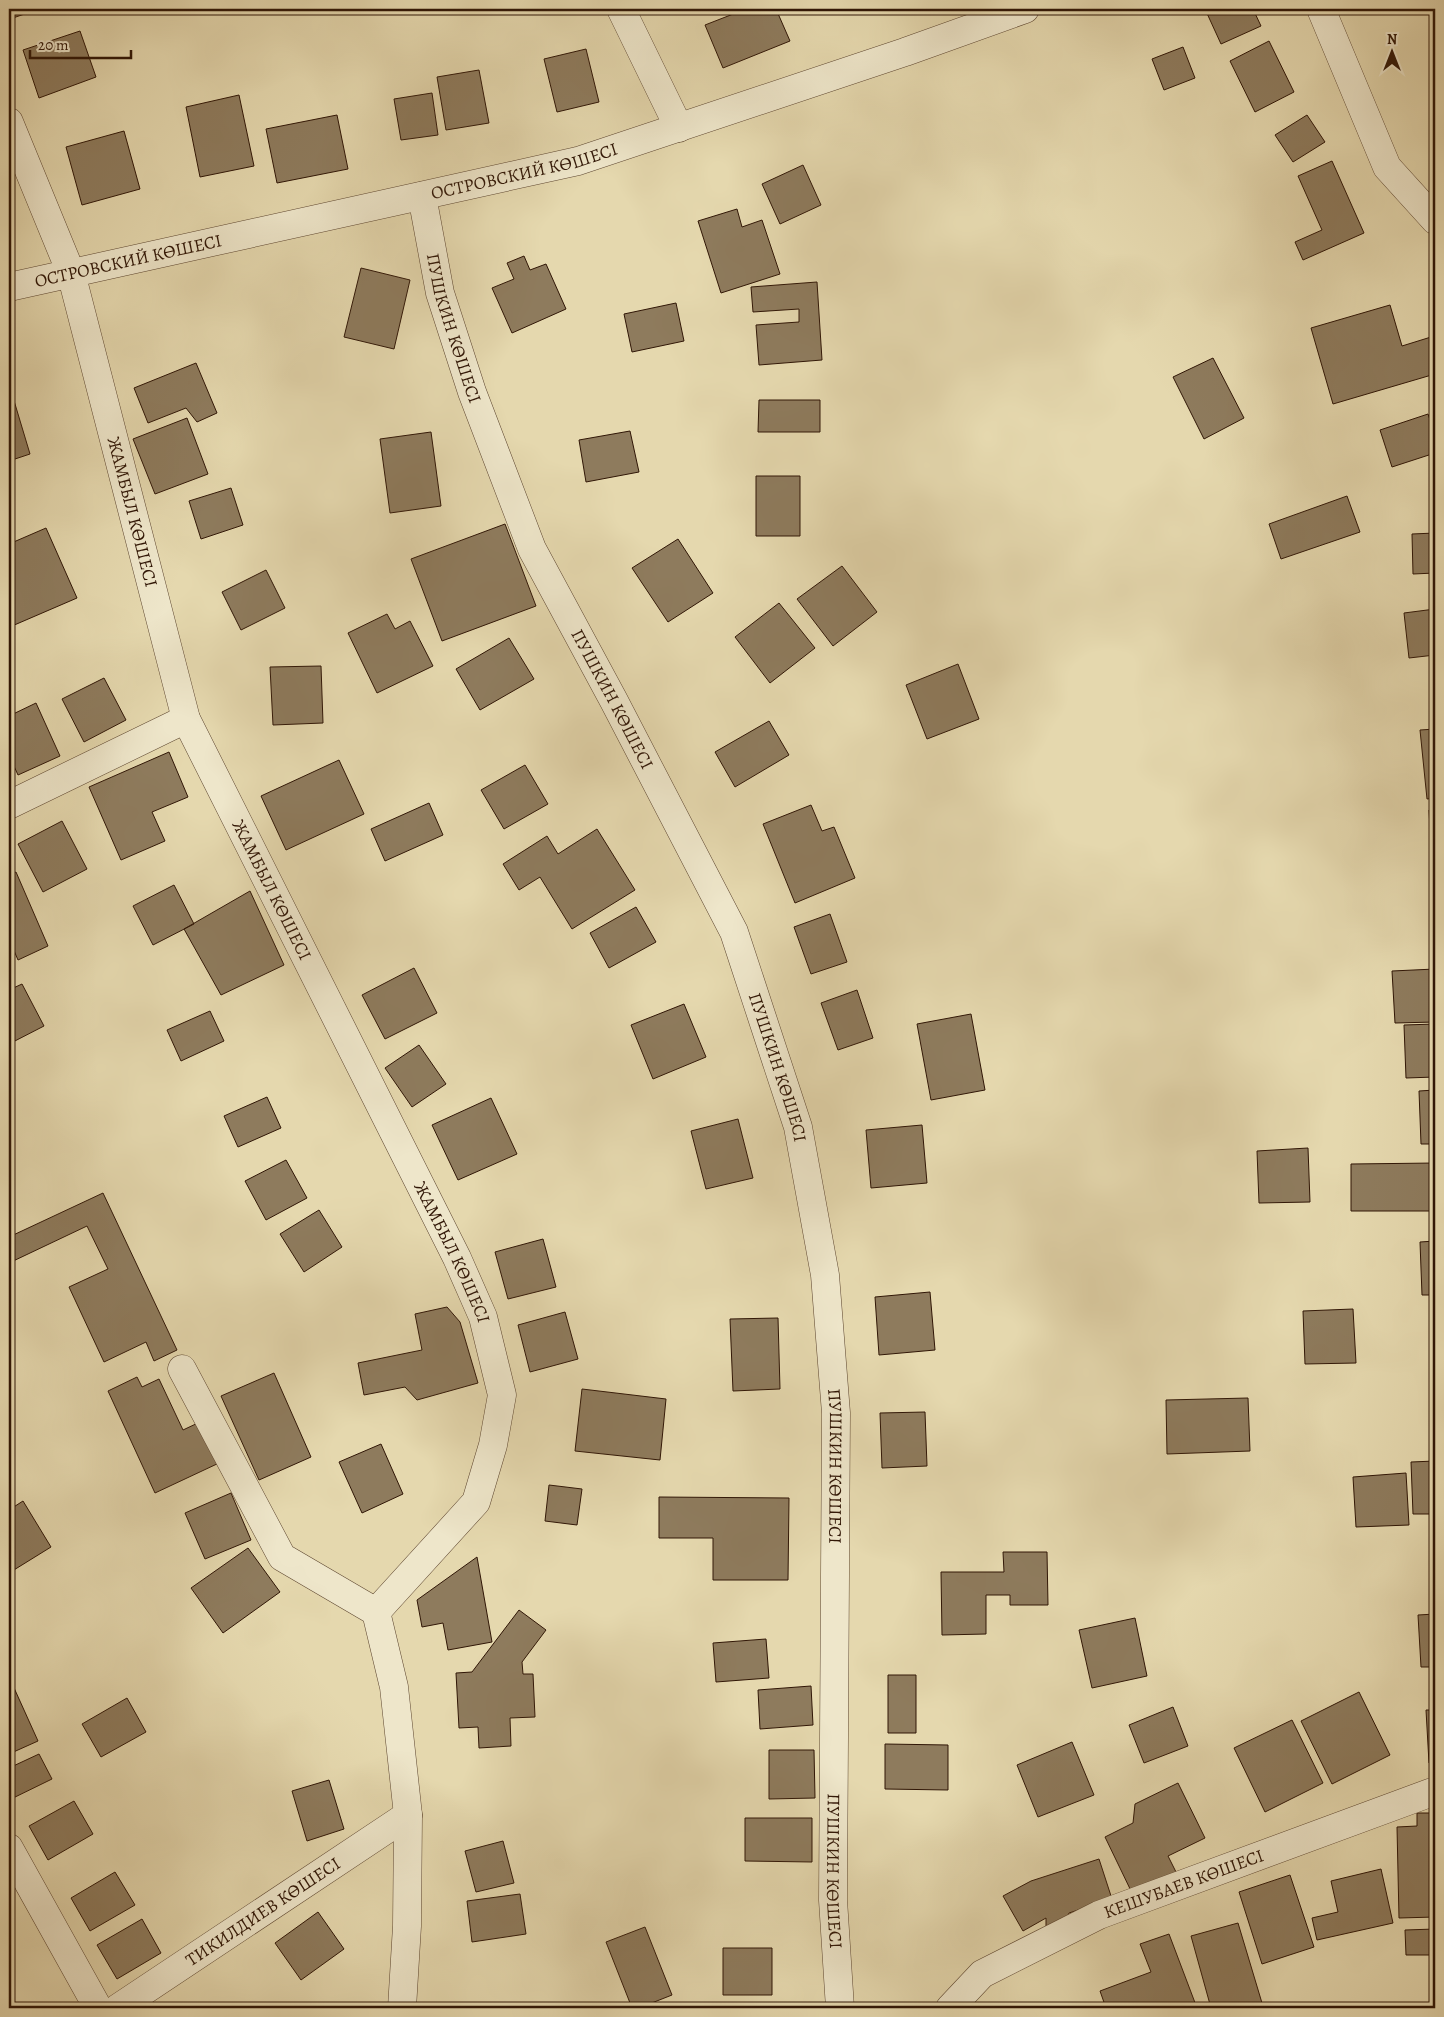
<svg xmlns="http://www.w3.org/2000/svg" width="1444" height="2017" viewBox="0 0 1444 2017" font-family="Alegreya,serif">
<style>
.building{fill:#8e7b5d;stroke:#301606}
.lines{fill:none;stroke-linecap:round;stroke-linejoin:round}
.minor-casing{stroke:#5d4630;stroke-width:29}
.minor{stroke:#eee6ca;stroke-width:28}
.labels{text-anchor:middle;stroke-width:5;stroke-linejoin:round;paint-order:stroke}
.street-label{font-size:18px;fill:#301606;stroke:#eee6ca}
</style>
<rect width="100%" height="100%" fill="#e5d8ae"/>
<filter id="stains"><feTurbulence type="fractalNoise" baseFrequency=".004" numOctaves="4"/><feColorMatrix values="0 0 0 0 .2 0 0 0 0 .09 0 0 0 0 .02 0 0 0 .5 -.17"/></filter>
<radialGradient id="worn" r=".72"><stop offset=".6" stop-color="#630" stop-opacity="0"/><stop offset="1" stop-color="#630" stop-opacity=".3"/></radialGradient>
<!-- building -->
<path class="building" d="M9 9H39L10 19Z
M746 9H776L790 41 723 68 705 25Z
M1205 9H1253L1261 26 1221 44Z
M80 31 96 77 39 98 23 50Z
M1269 41 1294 92 1255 112 1230 61Z
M1183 47 1195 78 1164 90 1152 59Z
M586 49 599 102 557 112 544 59Z
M479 70 489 123 446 130 437 77Z
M432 93 438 135 401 140 394 99Z
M239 95 254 166 200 177 186 107Z
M337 115 348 169 277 183 266 129Z
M1307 115 1325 142 1293 162 1275 135Z
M124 131 140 189 82 205 66 147Z
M1332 161 1364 233 1303 260 1295 242 1322 230 1298 176Z
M803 165 821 205 780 224 762 184Z
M737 209 742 227 762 220 780 274 721 293 698 221Z
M524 256 530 270 546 264 566 309 512 333 492 288 514 279 507 263Z
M361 268 410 280 394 349 344 337Z
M817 282 822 360 759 365 756 325 799 322V309L753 312 751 287Z
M676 303 684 341 632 352 624 314Z
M1390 305 1402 346 1431 337 1435 351V374L1333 404 1311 328Z
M1213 358 1244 418 1204 439 1173 377Z
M196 363 217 413 197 422 186 408 148 423 134 388Z
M9 384 30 454 9 461Z
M759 400H820V432H758Z
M1428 414 1435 435V453L1392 467 1380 430Z
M187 418 208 474 155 494 133 439Z
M630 431 639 472 586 482 579 440Z
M431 432 441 506 390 513 380 439Z
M756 476H800V536H756Z
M231 488 243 525 201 539 189 501Z
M1347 496 1360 532 1281 559 1269 524Z
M505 524 536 606 442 641 411 559Z
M46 528 77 598 12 626 9 619V544Z
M1435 533V573L1413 574 1412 534Z
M678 539 713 593 668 622 632 568Z
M842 566 877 612 833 646 797 599Z
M266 570 285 608 241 630 222 592Z
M779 603 815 648 770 683 735 637Z
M1435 609V655L1409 658 1404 613Z
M387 614 395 629 410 621 433 666 377 693 348 633Z
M509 638 534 679 480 710 456 669Z
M958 664 979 719 927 739 906 685Z
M321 666 323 723 273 725 270 667Z
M104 678 126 720 84 742 62 699Z
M36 703 60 756 18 775 9 755V716Z
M769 721 789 755 735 787 715 752Z
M1435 729V798L1427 799 1420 730Z
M169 752 188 797 152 812 165 841 121 860 89 787Z
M339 760 364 814 286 850 261 796Z
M525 765 548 804 504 829 481 790Z
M429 803 443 835 385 861 371 829Z
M811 805 822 831 834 827 855 878 795 903 763 824Z
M1435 809V884H1433L1429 810Z
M62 821 87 869 43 892 18 844Z
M597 829 635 890 572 929 540 877 519 890 503 864 547 836 558 854Z
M16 872 48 946 18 960 9 939V875Z
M174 885 194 924 153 945 133 906Z
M250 891 284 965 221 995 184 929Z
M636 907 656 942 609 968 590 933Z
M830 914 847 962 811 974 794 927Z
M414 968 437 1013 385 1039 362 995Z
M1435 969V1022L1395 1023 1392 971Z
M22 984 44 1026 9 1044V990Z
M857 990 873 1038 838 1050 821 1003Z
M684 1004 706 1057 653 1079 631 1025Z
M210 1011 224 1041 181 1061 167 1030Z
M971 1014 985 1090 931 1100 917 1024Z
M1435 1024V1077L1406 1078 1404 1025Z
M419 1045 446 1084 412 1107 385 1068Z
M1435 1090V1144H1421L1419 1091Z
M267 1097 281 1128 238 1147 224 1116Z
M491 1098 517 1154 458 1180 432 1125Z
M738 1119 753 1178 706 1189 691 1131Z
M922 1125 927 1183 871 1188 866 1130Z
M1308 1148 1310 1202 1259 1203 1257 1151Z
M286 1160 307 1198 266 1220 245 1181Z
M1435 1163V1211H1351V1164Z
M103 1193 177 1350 154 1361 146 1342 104 1362 69 1287 108 1269 87 1226 9 1263V1237Z
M319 1210 342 1247 304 1272 280 1234Z
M543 1239 556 1287 508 1299 495 1252Z
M1435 1241V1295H1422L1420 1242Z
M930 1292 935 1350 879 1355 875 1297Z
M447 1307 460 1322 478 1383 417 1400 405 1387 364 1395 358 1363 422 1350 415 1314Z
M1353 1309 1356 1363 1305 1364 1303 1311Z
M1430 1311H1435V1364H1432Z
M565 1312 578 1359 530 1372 518 1325Z
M778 1318 780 1389 733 1391 730 1319Z
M274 1373 311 1457 259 1480 221 1396Z
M137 1377 142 1387 159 1379 183 1430 200 1422 219 1463 155 1493 108 1391Z
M582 1389 666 1399 660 1460 575 1451Z
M1248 1398 1250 1451 1167 1454 1166 1400Z
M925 1412 927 1466 882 1468 880 1413Z
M381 1444 403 1494 362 1513 339 1462Z
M1435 1461V1514H1413L1411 1462Z
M1406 1473 1409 1525 1356 1527 1353 1477Z
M549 1485 582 1489 577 1525 545 1521Z
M231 1493 251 1540 205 1559 185 1513Z
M659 1497 789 1498 788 1580H713V1538H659Z
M23 1501 51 1547 9 1573V1510Z
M248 1548 280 1592 223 1633 191 1588Z
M1003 1552H1047L1048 1605H1010V1595H986V1634L942 1635 941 1572H1004Z
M477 1557 492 1642 448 1650 443 1623 422 1627 417 1600Z
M519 1610 546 1630 522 1662 523 1674H533L535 1717 510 1718 511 1746 479 1748 478 1727 459 1728 456 1673 472 1672Z
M1435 1614V1667H1421L1418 1615Z
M1135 1618 1147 1676 1092 1688 1079 1630Z
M766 1639 769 1678 716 1682 713 1643Z
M888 1675H916V1733H888Z
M10 1679 38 1741 9 1754V1680Z
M811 1686 813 1725 760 1729 758 1690Z
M1359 1692 1390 1755 1332 1784 1301 1721Z
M127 1698 146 1732 101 1757 82 1724Z
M1173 1707 1188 1746 1144 1763 1129 1725Z
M1426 1710H1435V1762L1429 1763Z
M1292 1720 1323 1783 1265 1812 1234 1748Z
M1072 1742 1094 1795 1038 1817 1017 1765Z
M885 1744 948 1745V1790L885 1789Z
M769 1750H814L815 1798 769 1799Z
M39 1754 52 1779 9 1800V1768Z
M329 1780 344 1829 307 1841 292 1791Z
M1178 1783 1205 1838 1168 1856 1177 1874 1133 1895 1105 1837 1133 1823 1135 1804Z
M74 1801 93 1834 48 1860 29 1826Z
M1417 1813H1435V1917L1399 1918 1397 1827 1417 1826Z
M745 1818H812V1862L745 1861Z
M503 1841 514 1883 476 1892 465 1851Z
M1099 1859 1112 1899 1069 1913 1063 1927H1046V1918L1023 1931 1003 1896 1031 1881Z
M1381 1869 1393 1923 1317 1940 1312 1918 1338 1912 1331 1881Z
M115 1872 135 1905 90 1931 71 1898Z
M1290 1875 1314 1947 1262 1964 1239 1892Z
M520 1894 526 1934 472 1942 467 1901Z
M318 1912 344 1949 301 1980 275 1943Z
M142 1919 161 1953 117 1979 97 1945Z
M1238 1923 1262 2003 1245 2008H1211L1191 1936Z
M645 1927 672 1995 639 2008H632L606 1942Z
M1435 1929V1955H1406L1405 1930Z
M1169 1934 1197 2008H1106L1100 1991 1151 1972 1140 1944Z
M723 1948H772V1995H723Z"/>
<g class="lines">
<!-- minor casing -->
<g class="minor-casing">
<g id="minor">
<path d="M621 9 679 128"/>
<path d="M1321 9 1387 167 1435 220"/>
<path id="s1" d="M9 122 71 273 186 719 457 1258 483 1317 502 1395 493 1445 476 1502 376 1612"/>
<path id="s2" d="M422 196 440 293 472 392 532 549 614 701 734 932 798 1127 825 1275 836 1413 833 1900 840 2008"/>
<path id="s3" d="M9 287 578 161 905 52 1025 9"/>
<path d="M9 805 186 719"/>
<path d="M182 1369 282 1557 376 1612 394 1687 408 1815 407 1926 402 2008"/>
<path d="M9 1848 98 2008"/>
<path id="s4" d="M118 2008 408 1815"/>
<path id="s5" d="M950 2008 982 1974 1099 1915 1435 1791"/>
</g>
</g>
<!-- minor -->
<use href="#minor" class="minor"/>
</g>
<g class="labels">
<!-- street labels -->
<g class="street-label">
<text dy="6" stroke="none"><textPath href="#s3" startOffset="528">ОСТРОВСКИЙ КӨШЕСІ</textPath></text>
<text dy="6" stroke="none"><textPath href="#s3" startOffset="122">ОСТРОВСКИЙ КӨШЕСІ</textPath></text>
<text dy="6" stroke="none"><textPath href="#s2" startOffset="136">ПУШКИН КӨШЕСІ</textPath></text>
<text dy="6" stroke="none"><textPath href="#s1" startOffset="410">ЖАМБЫЛ КӨШЕСІ</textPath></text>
<text dy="6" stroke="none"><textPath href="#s2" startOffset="541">ПУШКИН КӨШЕСІ</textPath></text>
<text dy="6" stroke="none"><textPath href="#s1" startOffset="815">ЖАМБЫЛ КӨШЕСІ</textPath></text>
<text dy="6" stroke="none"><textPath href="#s2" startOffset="946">ПУШКИН КӨШЕСІ</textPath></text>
<text dy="6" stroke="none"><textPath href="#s1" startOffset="1220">ЖАМБЫЛ КӨШЕСІ</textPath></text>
<text dy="6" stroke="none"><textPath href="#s2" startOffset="1351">ПУШКИН КӨШЕСІ</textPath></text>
<text dy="6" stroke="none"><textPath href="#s2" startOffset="1756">ПУШКИН КӨШЕСІ</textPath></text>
<text dy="6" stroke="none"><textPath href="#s5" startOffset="268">КЕШУБАЕВ КӨШЕСІ</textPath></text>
<text dy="6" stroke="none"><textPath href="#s4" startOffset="174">ТИКИЛДИЕВ КӨШЕСІ</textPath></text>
</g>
</g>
<!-- margin -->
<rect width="1444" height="2017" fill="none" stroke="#e5d8ae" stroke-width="30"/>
<rect x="10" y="10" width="1424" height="1997" fill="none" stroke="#301606" stroke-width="2.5"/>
<rect x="15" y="15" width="1414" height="1987" fill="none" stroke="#301606"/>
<!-- north arrow -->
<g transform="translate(1392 52)" stroke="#eee6ca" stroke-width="4" paint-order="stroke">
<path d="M0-4L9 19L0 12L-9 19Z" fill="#301606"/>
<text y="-8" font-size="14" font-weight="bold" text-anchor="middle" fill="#301606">N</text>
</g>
<!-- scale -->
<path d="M30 50v8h101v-8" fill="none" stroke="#301606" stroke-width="2.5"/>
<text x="38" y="50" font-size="15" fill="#301606" stroke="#eee6ca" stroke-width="4" paint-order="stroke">20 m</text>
<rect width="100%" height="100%" filter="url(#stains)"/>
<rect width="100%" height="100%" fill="url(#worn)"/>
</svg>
